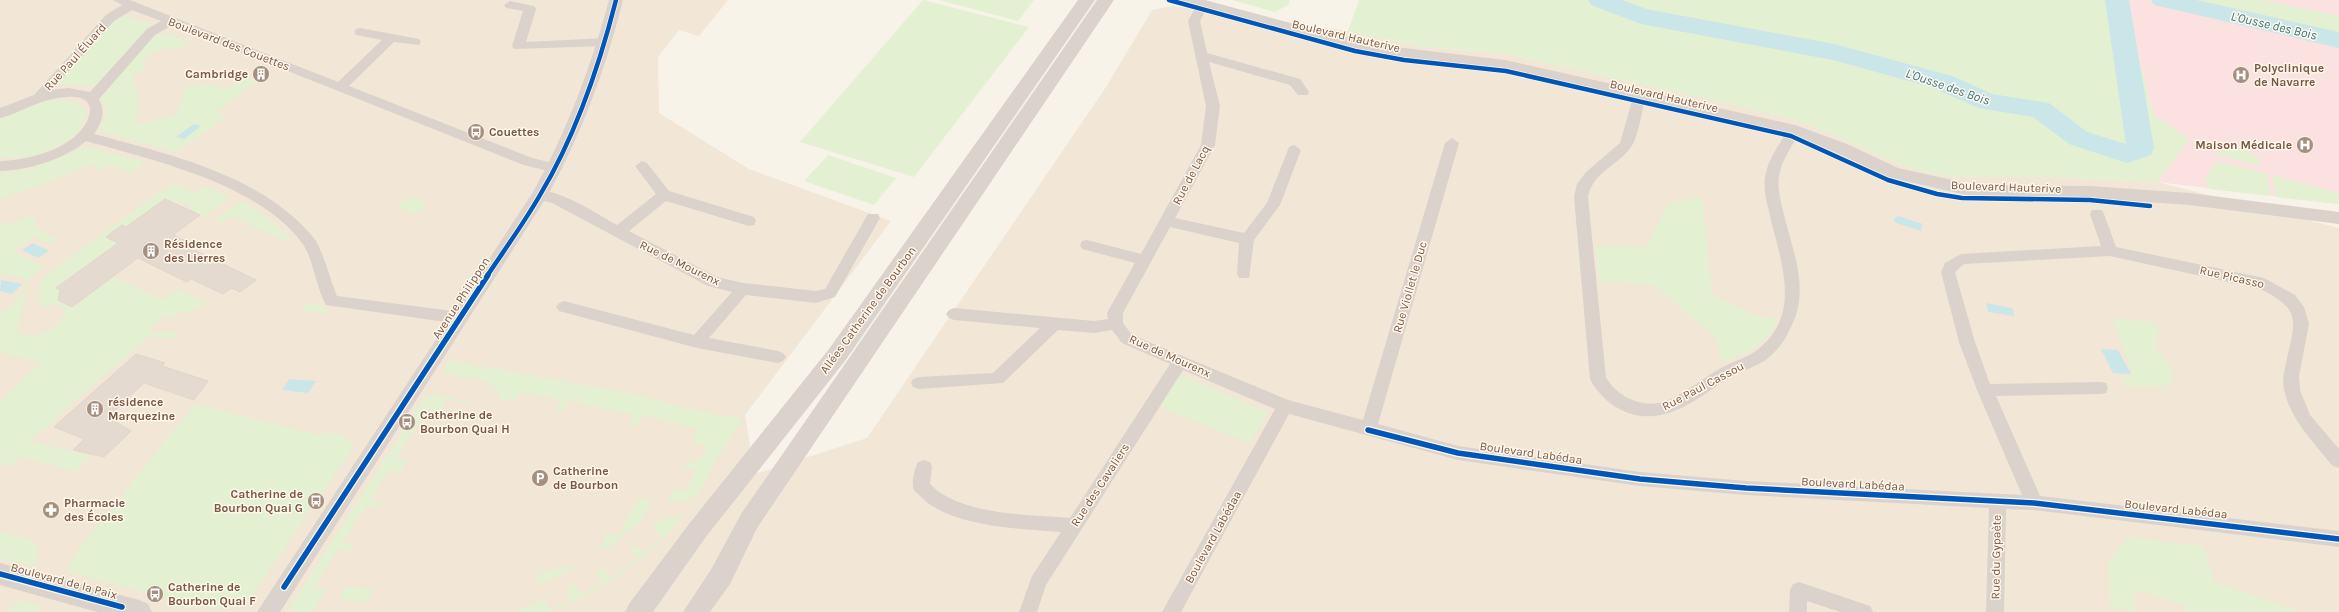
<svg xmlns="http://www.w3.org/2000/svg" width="2339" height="612" viewBox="0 0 2339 612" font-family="Karla,sans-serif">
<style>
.residential{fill:#f2e6d6}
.medical{fill:#fbe2e1}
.green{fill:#e3f0d2}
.water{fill:#cae6e9}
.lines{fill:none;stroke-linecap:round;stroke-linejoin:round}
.river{fill:#cae6e9;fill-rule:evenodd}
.building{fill:#e5dad0;stroke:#e1d6cb}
.minor{fill:#dbd2cc;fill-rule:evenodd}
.tertiary{fill:#dbd2cc;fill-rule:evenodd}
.secondary{fill:#dbd2cc;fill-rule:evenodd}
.cycleway-far1-casing{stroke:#fff7eb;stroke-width:6}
.cycleway-casing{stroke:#fff7eb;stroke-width:8}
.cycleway-far1{stroke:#0057b8;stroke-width:4.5}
.cycleway{stroke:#0057b8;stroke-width:5.5}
.labels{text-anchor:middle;stroke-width:3;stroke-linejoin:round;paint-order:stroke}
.street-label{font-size:12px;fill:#795946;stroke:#fff7eb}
.poi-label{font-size:12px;font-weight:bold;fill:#795946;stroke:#fff7eb;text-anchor:start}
.water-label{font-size:13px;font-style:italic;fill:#3b7a87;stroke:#fff7eb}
</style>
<rect width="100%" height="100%" fill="#f8f3e9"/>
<!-- residential -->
<path class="residential" d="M0 0H728L699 36 679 30 658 57 659 113 749 169 891 221 745 415 755 474 867 438 1106 87 1152 10 1172 6 1348 31 1426 47 1506 54 1741 106 1779 115 1820 129 1903 166 1931 173 1958 177H2050L2157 182 2339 228V612H0Z"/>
<!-- medical -->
<path class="medical" d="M2123 0H2157L2339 35V204L2157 182 2188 139 2154 115Z
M2262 0H2339V16Z"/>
<!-- green -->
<path class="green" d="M923 0 1029 27 914 177 800 142Z
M939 0H1034L1018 21Z
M1232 0H1290L1288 5 1275 12Z
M1359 0H2123L2154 115 2189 139 2157 182 2050 177H1958L1931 173 1903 166 1820 129 1779 115 1506 54 1426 47 1348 31Z
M2157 0H2262L2339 16V35Z
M123 16 153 25 103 82 93 86 58 84 59 79 113 20Z
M169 34 189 42C186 44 182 48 178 48 166 49 145 50 143 66L147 70 133 74 138 100 136 125 176 115 177 107 182 105 183 87 209 84 227 90 246 76 258 81 215 112 226 117 176 152 99 131 107 111 101 97 154 36Z
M60 99 79 103 87 113C85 118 84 124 81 128 67 149 24 162 0 157V122C18 107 38 103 60 99Z
M2242 146 2259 159V166L2213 154Z
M89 147 145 162 130 173 114 165 96 169 93 163 39 186 0 199V174L38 167 79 149Z
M828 155 896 178 874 205 804 181Z
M2220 162 2267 174 2270 196 2210 189 2205 181 2213 165Z
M2272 175 2339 193V204L2275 197Z
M173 183 196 193 205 186 230 197 205 217 190 210 193 207 181 202 126 227 122 225 106 237 118 243 56 287 60 290 58 300 72 307 113 277 159 298 165 299 177 289 208 303 189 313 178 312 173 317 164 316 148 331 157 334 159 332 177 333 174 339 148 337 30 441 90 456 76 471 21 457 9 467 0 465V402L41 362 0 353V312L6 311 19 298 17 297 24 291 27 279 3 274 0 276V224L8 221 9 224 34 215 36 228 57 239 50 244 34 236 13 251 45 267 29 279 17 331C34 341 63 331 65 310L56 304 44 307C34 301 41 286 43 277Z
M412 197 420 198 427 206 418 213 405 212 398 206 399 203Z
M1702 197 1712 295 1757 316 1778 319C1768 344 1746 353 1722 363L1716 338 1655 285 1599 281 1595 245 1647 247 1668 203Z
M241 201C259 211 276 223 290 239L288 242 231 216 222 223 215 220Z
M307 303 322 305 331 311 323 313 302 310Z
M2113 318 2156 323 2158 334 2155 345C2160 356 2180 371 2169 384L2159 387H2126L2119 376H2133Z
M448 360 648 397 680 407 743 419 716 460 698 495 683 501 667 502 673 490 686 492 696 469 684 467 687 461 699 462 707 446 694 444 696 440 692 439 697 428 642 416 636 427 629 426 635 415 569 401 562 412 556 411 562 400 521 392 514 402 499 399C495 371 462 382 443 371Z
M1176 373 1268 412 1250 443 1155 405Z
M435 394 470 402 468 404 447 400 440 410 428 409 396 458 408 460 401 472 389 471 370 499 383 502 379 508 366 506 343 542 355 545 351 551 338 549 314 588 326 590 313 611 320 612H291L290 607 425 397Z
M195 404 318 435C334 431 344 433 354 446L251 597 216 610 67 572 76 552Z
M638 498 651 500 642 520 607 549 602 550 601 546 607 533 620 535Z
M688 513 651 551 621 574 591 593 551 612H515L545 599 549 610 571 599 567 588 575 584 580 595 602 583 596 572 603 568 610 578 639 558 630 550 636 545 645 552 662 537 653 529 660 519 677 518Z
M0 532 33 541 37 548V563L31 566 0 558Z
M2126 537 2204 546 2214 582 2301 612H2187L2186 605 2134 590 2135 612H2128L2110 606 2108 564Z
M574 565 572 570 539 585 536 582 542 572Z
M347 586 374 590 367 602 339 599Z
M19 600 43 607 38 612H8Z"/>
<!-- water -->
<path class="water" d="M194 124 201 126 184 139 176 137Z
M1898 216 1923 224 1921 231 1896 223 1893 219Z
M33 243 49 251 38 258 22 250Z
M1 280 22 284 12 294 0 291Z
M1986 303 2012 308 2015 316 1988 312Z
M2101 349 2118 350 2131 374 2113 373Z
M289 379 316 381 308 393 282 390Z"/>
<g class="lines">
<!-- river -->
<path class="river" d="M1588 0H1622L1646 9 1834 44 1952 76 1992 94 2049 103 2087 132 2126 144 2105 0H2129L2154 148 2151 155 2127 163 2069 144 2033 117 1978 108 1934 88 1833 60 1641 24 1591 5Z
M2151 0H2196L2339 32V48L2163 7 2154 5Z"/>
</g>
<!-- building -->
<path class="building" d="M165 199 200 215 173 235 190 243 186 246 256 280 240 292 231 288 223 294 191 279 187 282 138 258 72 307 58 300 60 290 56 288 118 243 106 237 122 225 126 227Z
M136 354 165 363 162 366 208 381 194 400 144 383 108 417 131 431 104 457 73 450 84 439 54 427Z"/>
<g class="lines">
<!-- minor -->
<path class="minor" d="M113 0H130L338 82 382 40 356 35 354 32 356 29 360 28 419 39 421 42 419 45 394 42 349 86 532 158 561 165 563 168 556 173 524 165 172 25 155 35 99 99C106 113 102 122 94 134 168 154 262 175 313 237 322 247 331 282 337 296L460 312 465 314 468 318 465 322 460 324 326 305C316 288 313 257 302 243 259 184 153 160 86 141 63 160 29 170 0 171V161C25 160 51 154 72 139 92 124 102 94 66 97 38 99 24 112 0 118V108L34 95 106 15 122 5ZM132 10 161 21 147 29 90 92 68 88 52 90 114 21Z
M1203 0 1209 4 1200 21 1207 53 1300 79 1309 92 1308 95H1298L1290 85 1209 62 1220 106 1215 145 1175 218 1244 233 1267 203 1289 147 1294 145 1301 150 1280 205 1254 240 1249 278H1239L1237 274 1239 243 1170 227 1123 313V323L1132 335 1288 400 1363 420 1445 143 1452 138 1459 143 1378 424 1458 446 1640 472 1746 481 2022 495 1977 390 1959 342 1941 272 1945 263 1961 254 2101 246 2090 214 2092 210H2102L2104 214 2116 247 2264 278 2295 295 2304 307 2309 324 2299 376 2300 390 2310 415 2339 449V468L2333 466C2314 443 2291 420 2284 390 2282 381 2284 372 2286 363 2295 321 2303 310 2260 289L2110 256 1964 264 1955 272 1975 342 1990 384 2100 382 2106 383 2108 388 2106 393 2100 394 1996 396 2040 496 2339 531V547L2034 510 2006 509 2004 612H1986L1989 508 1746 495 1640 486 1458 460 1289 414 1181 612H1162L1275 409 1183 370 1046 585 1037 612H1019L1032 576 1061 532C1019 529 950 527 920 496 917 493 913 490 913 486 912 479 915 468 918 462L924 460 930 462 932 467 930 484C961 516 1027 514 1070 518L1170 364 1122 343 1112 330 1094 333 1058 330 1003 383 919 389 913 387 911 383 913 379 919 377 993 373 1040 328 954 320 949 318 946 314 949 310 954 308 1094 321 1108 319 1107 313 1135 263 1082 249 1080 245 1082 241 1087 240 1141 254 1201 145 1206 106 1188 21 1199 1Z
M510 1 534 6 536 9 526 42 606 38 612 42 606 46 514 49 512 46 523 11 506 8 504 5Z
M1640 90 1646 94C1643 106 1638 139 1631 147 1617 167 1594 170 1588 197L1606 378C1619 398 1643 409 1666 401 1686 393 1704 377 1723 367 1734 361 1746 358 1756 351 1802 316 1782 266 1771 220 1768 206 1763 192 1765 178 1767 160 1781 142 1790 127H1800L1802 130C1793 144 1782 159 1779 176 1777 188 1781 202 1784 215 1794 256 1811 291 1789 331 1784 342 1776 352 1767 359 1756 367 1743 370 1731 377 1707 391 1684 413 1654 416 1627 419 1602 402 1590 379L1574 197 1577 184 1586 172 1620 143 1634 94Z
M642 161 647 163 669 191 754 217 756 221 754 225 749 226 666 201 629 231 717 277 743 283 816 291 825 289 868 214H878L880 218 835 297 816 303 746 295 709 338 778 351 783 353 786 357 783 361 778 363 697 348 559 311 556 307 559 303 564 301 694 335 732 292 708 286 552 203 535 199 533 195 535 191C555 186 599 215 617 225L656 194 635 166Z
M1799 582 1870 606 1873 612H1840L1807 601V612H1789L1790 590 1793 584Z"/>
<!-- tertiary -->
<path class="tertiary" d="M609 0H623C606 68 582 133 548 195L280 612H257L533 192C567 131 591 67 609 0Z
M1181 0H1205L1324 32 1387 46 1505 60 1795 125 1847 144 1898 168 1975 185 2090 186 2189 193 2339 212V224L2189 205 2090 198 1975 197 1888 177 1835 152 1791 135 1505 70 1387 56 1323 42 1183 3Z"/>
<!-- secondary -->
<path class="secondary" d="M1078 0H1095L845 361 705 538 653 612H625L629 604 689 524 829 349Z
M1097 0H1114L757 528 730 584 710 612H683L712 568 741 514Z
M0 563 139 600 148 604 152 612H97L0 585Z"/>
<!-- cycleway-far1 casing -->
<g class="cycleway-far1-casing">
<path id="cycleway-far1" d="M1169 0 1355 51 1404 60 1506 71 1791 136 1888 180 1937 194 1962 198 2090 200 2150 206
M487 276C505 249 524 223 540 195 576 135 599 67 616 0"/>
</g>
<!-- cycleway casing -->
<g class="cycleway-casing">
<path id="cycleway" d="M1368 430 1458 453 1640 479 1746 488 2034 503 2339 539
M0 574 122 607
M284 587 488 275"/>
</g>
<!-- cycleway-far1 -->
<use href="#cycleway-far1" class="cycleway-far1"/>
<!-- cycleway -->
<use href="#cycleway" class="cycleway"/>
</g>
<!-- icons -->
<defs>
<g id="building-disc" transform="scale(0.9)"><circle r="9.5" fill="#a58f7f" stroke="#fff7eb"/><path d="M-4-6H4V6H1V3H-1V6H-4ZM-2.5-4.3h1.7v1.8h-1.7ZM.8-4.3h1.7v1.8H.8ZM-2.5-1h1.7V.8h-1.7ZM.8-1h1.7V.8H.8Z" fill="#fff"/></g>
<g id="hospital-disc" transform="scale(0.9)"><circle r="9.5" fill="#a58f7f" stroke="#fff7eb"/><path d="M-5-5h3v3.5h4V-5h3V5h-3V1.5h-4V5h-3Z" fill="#fff"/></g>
<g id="bus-disc" transform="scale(0.9)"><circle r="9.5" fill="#a58f7f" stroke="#fff7eb"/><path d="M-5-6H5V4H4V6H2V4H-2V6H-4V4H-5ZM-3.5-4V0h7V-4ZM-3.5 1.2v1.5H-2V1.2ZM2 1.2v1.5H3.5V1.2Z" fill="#fff"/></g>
<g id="parking-disc" transform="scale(0.9)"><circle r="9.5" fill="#a58f7f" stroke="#fff7eb"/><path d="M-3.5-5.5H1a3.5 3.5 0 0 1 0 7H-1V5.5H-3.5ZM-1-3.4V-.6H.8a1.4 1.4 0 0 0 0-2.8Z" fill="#fff"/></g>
<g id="pharmacy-disc" transform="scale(0.9)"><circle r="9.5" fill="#a58f7f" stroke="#fff7eb"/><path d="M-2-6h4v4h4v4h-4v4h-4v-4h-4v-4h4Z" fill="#fff"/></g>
</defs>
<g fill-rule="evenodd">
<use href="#building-disc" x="261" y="74"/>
<use href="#hospital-disc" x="2241" y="75"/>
<use href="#bus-disc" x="476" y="132"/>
<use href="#hospital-disc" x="2305" y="145"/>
<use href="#building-disc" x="151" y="251"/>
<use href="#building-disc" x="95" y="409"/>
<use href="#bus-disc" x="407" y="422"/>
<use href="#parking-disc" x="540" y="478"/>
<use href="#bus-disc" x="316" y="501"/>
<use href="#pharmacy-disc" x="51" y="510"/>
<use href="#bus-disc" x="155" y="594"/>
</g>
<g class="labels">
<!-- street labels -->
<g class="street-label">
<text transform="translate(1346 36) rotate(13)" y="4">Boulevard Hauterive</text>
<text transform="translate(229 44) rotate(21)" y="4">Boulevard des Couettes</text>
<text transform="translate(75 57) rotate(-48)" y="4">Rue Paul Éluard</text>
<text transform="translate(1664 96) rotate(13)" y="4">Boulevard Hauterive</text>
<text transform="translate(1191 175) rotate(-62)" y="4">Rue de Lacq</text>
<text transform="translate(2006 187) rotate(2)" y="4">Boulevard Hauterive</text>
<text transform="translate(680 263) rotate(26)" y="4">Rue de Mourenx</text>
<text transform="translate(2232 277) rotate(13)" y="4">Rue Picasso</text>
<text transform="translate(1410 287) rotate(-74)" y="4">Rue Viollet le Duc</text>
<text transform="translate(461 298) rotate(-57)" y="4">Avenue Philippon</text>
<text transform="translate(868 310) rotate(-54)" y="4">Allées Catherine de Bourbon</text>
<text transform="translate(1170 356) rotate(24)" y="4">Rue de Mourenx</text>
<text transform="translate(1703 386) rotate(-28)" y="4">Rue Paul Cassou</text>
<text transform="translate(1531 453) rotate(8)" y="4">Boulevard Labédaa</text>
<text transform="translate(1853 484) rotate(3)" y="4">Boulevard Labédaa</text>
<text transform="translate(1100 485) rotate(-57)" y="4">Rue des Cavaliers</text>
<text transform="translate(2176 509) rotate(6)" y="4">Boulevard Labédaa</text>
<text transform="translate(1213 537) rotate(-61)" y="4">Boulevard Labédaa</text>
<text transform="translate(1996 557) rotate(-89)" y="4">Rue du Gypaète</text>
<text transform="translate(64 581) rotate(15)" y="4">Boulevard de la Paix</text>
</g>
<!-- poi labels -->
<g class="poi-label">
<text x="2254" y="72">Polyclinique<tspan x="2254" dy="14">de Navarre</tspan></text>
<text x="248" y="78" text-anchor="end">Cambridge</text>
<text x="489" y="136">Couettes</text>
<text x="2292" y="149" text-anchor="end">Maison Médicale</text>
<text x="164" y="248">Résidence<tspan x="164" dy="14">des Lierres</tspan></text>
<text x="108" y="406">résidence<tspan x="108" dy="14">Marquezine</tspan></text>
<text x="420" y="419">Catherine de<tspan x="420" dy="14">Bourbon Quai H</tspan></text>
<text x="553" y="475">Catherine<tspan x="553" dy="14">de Bourbon</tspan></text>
<text x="303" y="498" text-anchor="end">Catherine de<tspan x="303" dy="14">Bourbon Quai G</tspan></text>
<text x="64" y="507">Pharmacie<tspan x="64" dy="14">des Écoles</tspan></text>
<text x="168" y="591">Catherine de<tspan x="168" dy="14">Bourbon Quai F</tspan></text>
</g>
<!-- water labels -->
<g class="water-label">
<text transform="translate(2274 25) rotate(13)" y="5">L'Ousse des Bois</text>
<text transform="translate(1948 86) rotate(19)" y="5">L'Ousse des Bois</text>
</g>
</g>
</svg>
